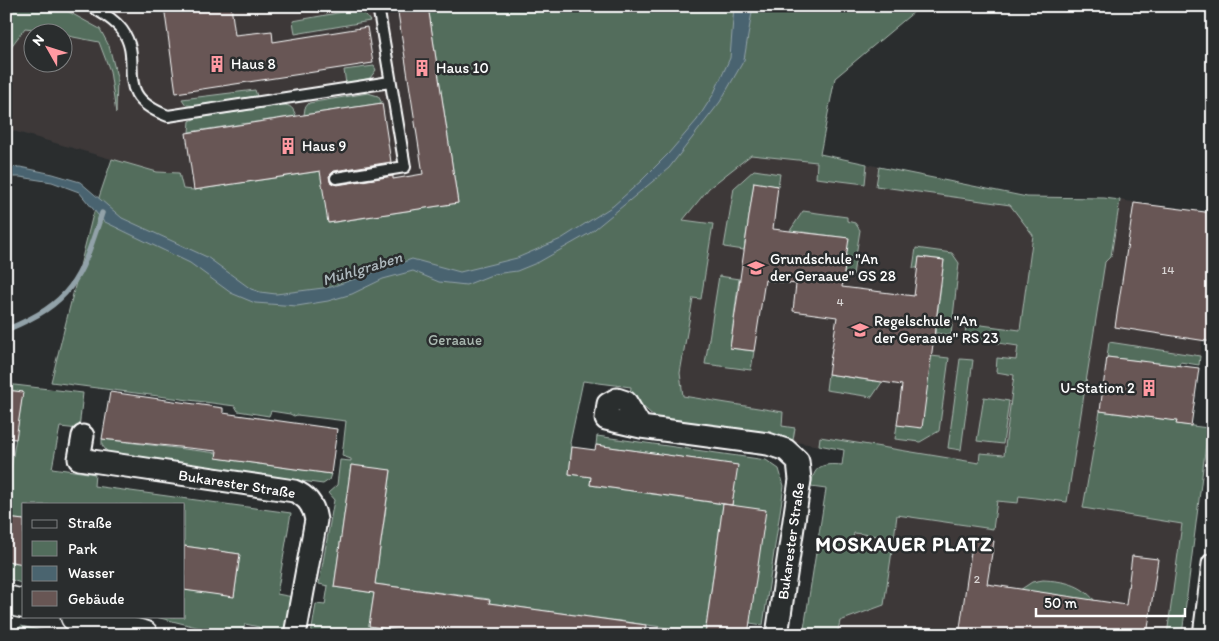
<svg xmlns="http://www.w3.org/2000/svg" width="1219" height="641" viewBox="0 0 1219 641" font-family="Itim,sans-serif">
<style>
.built{fill:#3d3939;fill-rule:evenodd}
.green{fill:#526d5c;stroke:#a8b6ae}
.water{fill:#4a646f;stroke:#92a2a9}
.lines{fill:none;stroke-linecap:round;stroke-linejoin:round}
.stream{stroke:#92a2a9;stroke-width:5.5}
.building{fill:#685654;stroke:#fff}
.lane-casing{stroke:#fff;stroke-width:14}
.street-casing{stroke:#fff;stroke-width:25}
.secondary-casing{stroke:#fff;stroke-width:31}
.lane{stroke:#2a2d2e;stroke-width:10}
.street{stroke:#2a2d2e;stroke-width:21}
.secondary{stroke:#2a2d2e;stroke-width:28}
.labels{text-anchor:middle;stroke-width:5;stroke-linejoin:round;paint-order:stroke}
.number-label{font-size:12px;fill:#d9d5d4}
.poi-label{font-size:15px;fill:#fff;stroke:#2a2d2e;text-anchor:start}
.park-label{font-size:15px;fill:#a8b6ae;stroke:#2a2d2e}
.street-label{font-size:15px;fill:#fff;stroke:#2a2d2e}
.water-label{font-size:16px;font-style:italic;fill:#aeb9be;stroke:#2a2d2e}
.district-label{font-size:20px;font-weight:bold;letter-spacing:1px;fill:#fff;stroke:#2a2d2e}
</style>
<rect width="100%" height="100%" fill="#2a2d2e"/>
<filter id="ink" filterUnits="userSpaceOnUse"><feTurbulence type="fractalNoise" baseFrequency=".02" numOctaves="2"/><feDisplacementMap in="SourceGraphic" scale="10" xChannelSelector="R" yChannelSelector="G"/><feConvolveMatrix kernelMatrix="1 2 1 2 8 2 1 2 1" color-interpolation-filters="sRGB"/></filter>
<g filter="url(#ink)">
<!-- built -->
<path class="built" d="M6 6H428L458 203 328 223 323 190 183 189 179 173 157 172 6 129ZM32 32H62V62H32Z
M764 143 1027 197 1104 198 1213 213V342L1202 341 1199 365 1180 362 1179 366 1107 357 1100 411 1177 421V424L1208 428 1182 635H803L828 478 840 479 844 450 657 419 630 395 631 387 583 381 608 299 707 185Z"/>
<!-- green -->
<path class="green" d="M6 6H58L100 29 109 46 117 77 116 113 110 71 99 42 63 35 62 32 25 28 10 48 6 45Z
M428 6H921L835 78 820 154 867 164 865 184 816 178 817 162 751 155 709 188 683 220 713 224 701 299 693 298 680 373 683 396 783 412 782 426 795 428 793 440 657 419 630 395 631 387 583 381 570 443 572 447 569 474 591 477 590 485 723 504 705 633 489 603V599L375 584 391 471 351 465 334 587 374 593 369 626 426 635H311L316 604 325 605 328 586 319 584 334 500 328 493 337 485 340 460 351 461V459L342 456 346 421 297 415 294 416 290 414 271 411 269 416 238 411 235 406 51 382 92 218 112 159 157 172 179 173 183 189 194 190 321 171 329 223 458 203Z
M354 10 362 11 370 21 295 34 293 21Z
M374 66 376 70 370 78 346 84 344 70Z
M255 90 257 96 197 106 186 105 182 99Z
M368 93 378 96 382 103 304 115 305 108 309 103Z
M282 105C291 105 293 108 296 116L189 132 190 121 196 118Z
M879 167 1027 197 1104 198 1120 200 1111 256 1105 262 1067 502 1019 496 1018 503 997 501 993 529 897 515 894 538 854 533 852 545 892 551 884 605 840 621 837 635H803L826 489 811 487C813 466 822 463 842 465L844 450 819 445 820 437 979 463 980 453 1004 455 1014 375 996 372 997 358 1016 360 1018 346 965 338 966 323 1020 330 1033 235 1010 205 876 186Z
M754 170 780 174 778 186 754 183 744 250 724 247 734 188Z
M803 211 847 217V221L855 223 860 230 853 275 844 273 848 238 802 232 784 240Z
M916 248 952 253 959 263 951 335 935 333 944 260 920 257 918 268H913Z
M719 276 739 279 730 348 754 351 751 370 705 364Z
M1109 342 1200 356 1199 365 1180 362 1179 366 1107 357Z
M878 350 889 372 872 397 826 390 828 374 874 381Z
M931 356 949 358 939 431 920 442 895 439 897 425Z
M960 359 973 360 961 450 948 448Z
M6 384 83 393 79 429 60 427 52 468 95 474 94 486 291 513 277 594 293 597 285 635H257L259 627 245 624 242 635H229L156 617H184V590L234 596 240 554 184 546V505H24V520L6 518V500L23 392 6 390Z
M984 397 1009 401 1003 444 977 441Z
M1100 411 1177 421V424L1208 428 1182 635H1167L1182 524 1083 508Z
M597 436 766 460 779 469 784 486 763 625 750 623 732 505 737 465 596 445Z
M102 439 217 453V458L331 474 329 480 323 484 109 454 102 445Z
M6 561 24 563V584L6 578Z
M1043 580C1064 581 1081 584 1095 601L1020 590 1032 582Z
M21 626 59 635H11Z"/>
<!-- water -->
<path class="water" d="M734 6H753L744 60 720 102 669 168 590 233 539 262 517 271 494 274 466 285 439 282 413 271 383 279 352 294 328 301 297 306 255 303 231 293 190 263 103 221 79 192 52 182 20 177H6V168L20 167 53 174 80 182 122 218 207 257 251 289 260 292 276 294 331 287 412 259 460 272 517 258 561 239 613 206 641 181 668 154 697 120 713 95 730 58Z"/>
<g class="lines">
<!-- stream -->
<path class="stream" d="M6 330C74 302 80 279 102 213"/>
</g>
<!-- building -->
<path class="building" d="M164 6H231L235 35 272 31 273 42 367 27 373 63 176 93Z
M397 6H428L458 203 328 223 320 171 194 190 186 133 382 103 391 162 334 171 329 176 330 182 337 185 393 176V179L423 174Z
M754 182 778 186 773 229 849 238 842 287 914 296 919 257 944 260 922 428 897 425 902 385 828 374 837 317 793 311 796 284 765 280 754 351 730 348Z
M1134 203 1213 213V342L1115 327Z
M1107 357 1199 368 1191 426 1176 424 1177 421 1100 411Z
M6 390 23 392 16 439 6 438Z
M110 392 223 408V413L337 429 331 474 216 458 217 451 102 439Z
M596 445 738 465 732 505 590 485 591 477 569 474 572 447 595 450Z
M351 465 391 470 375 584 490 600 489 603 646 625 645 635H426L369 626 374 593 334 587Z
M723 504 766 510 748 635H705Z
M6 518 24 520V564L6 561Z
M973 538 994 541 987 584 1126 605 1132 556 1158 559 1147 635H959Z
M184 546 240 554 234 597 184 590Z"/>
<g class="lines">
<!-- lane casing -->
<g class="lane-casing">
<path id="lane" d="M91 6C102 13 114 19 122 30 146 63 109 94 168 116L390 82
M336 178 405 167 378 6"/>
</g>
<!-- street casing -->
<g class="street-casing">
<path id="street" d="M641 427 626 402 617 399 608 404 606 419 641 427 768 444 786 450 798 461 800 480 777 635
M83 436 79 459 294 491C307 496 314 506 316 520L295 635
M1204 635 1213 564"/>
</g>
<!-- secondary casing -->
<g class="secondary-casing">
<path id="secondary" d="M6 600 24 604
M75 617 144 635"/>
</g>
<!-- lane -->
<use href="#lane" class="lane"/>
<!-- street -->
<use href="#street" class="street"/>
<!-- secondary -->
<use href="#secondary" class="secondary"/>
</g>
</g>
<!-- icons -->
<defs>
<g id="building-bare" transform="scale(1.35)"><path d="M-4-6H4V6H1V3H-1V6H-4ZM-2.5-4.3h1.7v1.8h-1.7ZM.8-4.3h1.7v1.8H.8ZM-2.5-1h1.7V.8h-1.7ZM.8-1h1.7V.8H.8Z" fill="#ff9aa2" stroke="#2a2d2e" stroke-width="2.5" paint-order="stroke"/></g>
<g id="school-bare" transform="scale(1.35)"><path d="M0-5L7-2L0 1L-7-2ZM-4 1L0 2.5L4 1V4Q0 6-4 4Z" fill="#ff9aa2" stroke="#2a2d2e" stroke-width="2.5" paint-order="stroke"/></g>
</defs>
<g fill-rule="evenodd">
<use href="#building-bare" x="217" y="64"/>
<use href="#building-bare" x="422" y="68"/>
<use href="#building-bare" x="288" y="146"/>
<use href="#school-bare" x="756" y="268"/>
<use href="#school-bare" x="860" y="330"/>
<use href="#building-bare" x="1149" y="388"/>
</g>
<g class="labels">
<!-- number labels -->
<g class="number-label">
<text x="1168" y="274">14</text>
<text x="840" y="306">4</text>
<text x="977" y="583">2</text>
</g>
<!-- poi labels -->
<g class="poi-label">
<text x="231" y="69">Haus 8</text>
<text x="436" y="73">Haus 10</text>
<text x="302" y="151">Haus 9</text>
<text x="770" y="264">Grundschule "An<tspan x="770" dy="17">der Geraaue" GS 28</tspan></text>
<text x="874" y="326">Regelschule "An<tspan x="874" dy="17">der Geraaue" RS 23</tspan></text>
<text x="1135" y="393" text-anchor="end">U-Station 2</text>
</g>
<!-- park labels -->
<g class="park-label">
<text x="455" y="345">Geraaue</text>
</g>
<!-- street labels -->
<g class="street-label">
<text transform="translate(237 484) rotate(9)" y="5">Bukarester Straße</text>
<text transform="translate(791 541) rotate(-82)" y="5">Bukarester Straße</text>
</g>
<!-- water labels -->
<g class="water-label">
<text transform="translate(362 268) rotate(-17)" y="6">Mühlgraben</text>
</g>
<!-- district labels -->
<g class="district-label">
<text x="904" y="551">MOSKAUER PLATZ</text>
</g>
</g>
<!-- margin -->
<rect width="1219" height="641" fill="none" stroke="#2a2d2e" stroke-width="25"/>
<rect x="12" y="12" width="1194" height="616" fill="none" stroke="#fff" stroke-width="2" filter="url(#ink)"/>
<!-- legend -->
<rect x="22" y="503" width="162" height="115" fill="#2a2d2e" stroke="#7f8182"/>
<rect x="32" y="520" width="25" height="8" fill="#2a2d2e" stroke="#7f8182"/>
<text x="68" y="528" font-size="15" fill="#ffffff">Straße</text>
<rect x="32" y="541" width="25" height="15" fill="#526d5c" stroke="#7f8182"/>
<text x="68" y="554" font-size="15" fill="#ffffff">Park</text>
<rect x="32" y="566" width="25" height="15" fill="#4a646f" stroke="#7f8182"/>
<text x="68" y="578" font-size="15" fill="#ffffff">Wasser</text>
<rect x="32" y="591" width="25" height="15" fill="#685654" stroke="#7f8182"/>
<text x="68" y="604" font-size="15" fill="#ffffff">Gebäude</text>
<!-- north arrow -->
<g transform="translate(48 48) rotate(309)"><circle r="24" fill="#2a2d2e" stroke="#7f8182"/>
<path d="M0-4L9 19L0 12L-9 19Z" fill="#ff9aa2"/>
<text y="-8" font-size="14" font-weight="bold" text-anchor="middle" fill="#ffffff">N</text>
</g>
<!-- scale -->
<path d="M1036 608v8h149v-8" fill="none" stroke="#ffffff" stroke-width="2.5"/>
<text x="1044" y="608" font-size="15" fill="#ffffff" stroke="#2a2d2e" stroke-width="4" paint-order="stroke">50 m</text>
</svg>
